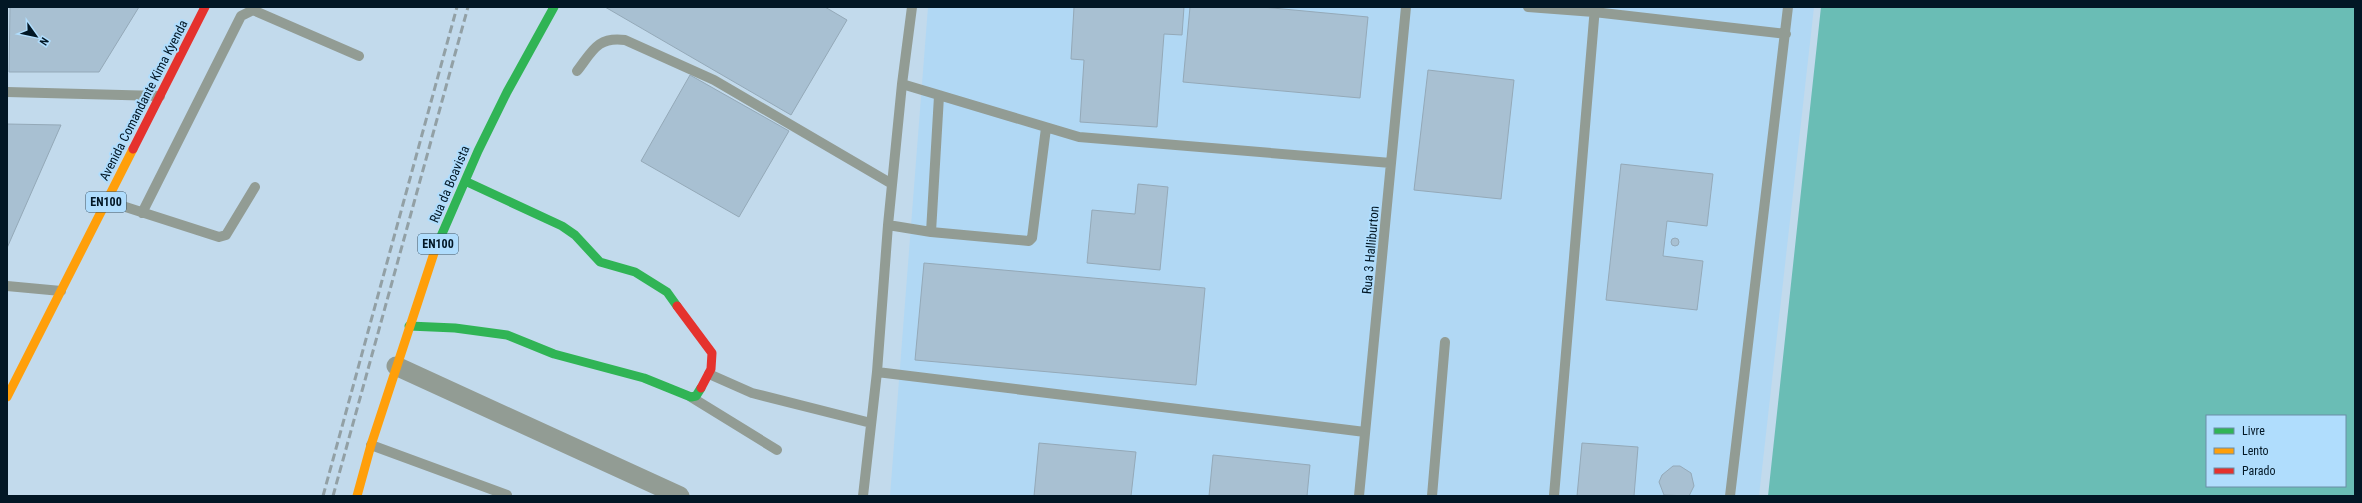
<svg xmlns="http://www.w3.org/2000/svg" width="2362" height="503" viewBox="0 0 2362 503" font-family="'Roboto Condensed',sans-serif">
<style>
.built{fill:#b1d8f4}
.water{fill:#6abdb5;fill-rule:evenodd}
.building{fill:#a8c0d2;stroke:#94a9b8}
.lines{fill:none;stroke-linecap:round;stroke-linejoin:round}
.lane{stroke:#929c94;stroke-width:10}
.street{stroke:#929c94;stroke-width:19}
.fast{stroke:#30b455;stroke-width:9}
.slow{stroke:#ff9f0a;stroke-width:9}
.jam{stroke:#e5322d;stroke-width:9}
.rail{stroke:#92a0a5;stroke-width:3;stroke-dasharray:8 4;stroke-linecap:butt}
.labels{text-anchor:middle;stroke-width:4;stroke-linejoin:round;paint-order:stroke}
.shield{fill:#b0ddfd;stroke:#365266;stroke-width:1}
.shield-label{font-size:12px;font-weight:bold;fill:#021725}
.street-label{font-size:13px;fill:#021725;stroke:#b0ddfd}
</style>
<rect width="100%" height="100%" fill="#c2daec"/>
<!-- built -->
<path class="built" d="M928 7H1814L1759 496H890Z"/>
<!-- water -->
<path class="water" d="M1821 7H2355V496H1768ZM2207 416H2345V486H2207Z"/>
<!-- building -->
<path class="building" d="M10 7H139L99 72H9Z
M605 7H825L847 20 791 115Z
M1074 7H1184L1182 35 1164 34 1157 127 1080 122 1084 60 1071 59Z
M1190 7H1262L1368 17 1360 98 1183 82Z
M1428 70 1514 80 1501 199 1414 190Z
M690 75 789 131 739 217 641 161Z
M7 124 61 125 7 248Z
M1621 164 1713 174 1707 226 1667 221 1663 256 1703 261 1697 310 1606 300Z
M1138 184 1168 187 1160 270 1087 263 1092 210 1135 214Z
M1671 242a4 4 0 1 1 8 0a4 4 0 1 1-8 0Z
M924 263 1205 288 1196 385 915 360Z
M1039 443 1136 452 1131 496H1034Z
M1582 443 1638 447 1634 496H1577Z
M1213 455 1310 465 1307 496H1209Z
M1673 466H1680L1691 473 1694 486 1689 496 1664 495 1659 482 1662 475Z"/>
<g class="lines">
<!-- lane -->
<path class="lane" d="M1528 7 1594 12 1786 34
M577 71C592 52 597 36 625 40L714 80 892 184
M902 84 1079 137 1391 163
M7 92 160 96
M107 201 219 237 226 235 255 187
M142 213 241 16 253 10 359 56
M888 225 931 232 1029 241 1032 238 1046 128
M931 232 939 96
M7 286 61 291
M877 372 1365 432
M709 374 752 393 871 423
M691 397 777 450
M371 445 507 495
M863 496 877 372 888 225 902 84 912 7
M1359 496 1406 7
M1432 496 1445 342
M1554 496 1595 7
M1730 496 1788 7"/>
<!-- street -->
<path class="street" d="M396 366 680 496"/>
<!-- fast -->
<path class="fast" d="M465 181 562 226 575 235 600 262 635 272 667 292 677 306
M435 250 478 151 507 92 554 7
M409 326 455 328 507 335 554 354 644 378 691 397 696 396 701 388"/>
<!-- slow -->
<path class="slow" d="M7 397 133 149
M357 496 371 445 435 250"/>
<!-- jam -->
<path class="jam" d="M133 149 205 7
M677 306 712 353 711 369 701 388"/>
<!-- rail -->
<path class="rail" d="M323 496 457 7
M333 496 468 7"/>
</g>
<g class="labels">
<!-- shield labels -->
<g class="shield">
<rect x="86" y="192" width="40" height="20" rx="3"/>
<rect x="418" y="234" width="40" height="20" rx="3"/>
</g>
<g class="shield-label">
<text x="106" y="206">EN100</text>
<text x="438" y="248">EN100</text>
</g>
<!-- street labels -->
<g class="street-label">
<text transform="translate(143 100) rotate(-63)" y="5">Avenida Comandante Kima Kyenda</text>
<text transform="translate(449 184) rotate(-67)" y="5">Rua da Boavista</text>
<text transform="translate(1370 250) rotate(-85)" y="5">Rua 3 Halliburton</text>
</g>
</g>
<!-- border -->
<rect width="2362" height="503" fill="none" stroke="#021725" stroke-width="16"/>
<!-- legend -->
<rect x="2206" y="415" width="140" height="72" fill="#b0ddfd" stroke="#6a8ea7"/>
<rect x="2214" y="428" width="20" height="6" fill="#30b455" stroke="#6a8ea7"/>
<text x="2242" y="435" font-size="12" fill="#021725">Livre</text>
<rect x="2214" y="448" width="20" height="6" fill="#ff9f0a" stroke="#6a8ea7"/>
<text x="2242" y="455" font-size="12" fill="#021725">Lento</text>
<rect x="2214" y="468" width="20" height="6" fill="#e5322d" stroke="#6a8ea7"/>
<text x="2242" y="475" font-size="12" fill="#021725">Parado</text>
<!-- north arrow -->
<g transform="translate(36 36) rotate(123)" stroke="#b0ddfd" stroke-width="3" paint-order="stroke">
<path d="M0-3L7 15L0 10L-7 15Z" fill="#021725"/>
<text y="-6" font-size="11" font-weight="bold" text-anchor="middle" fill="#021725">N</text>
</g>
</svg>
